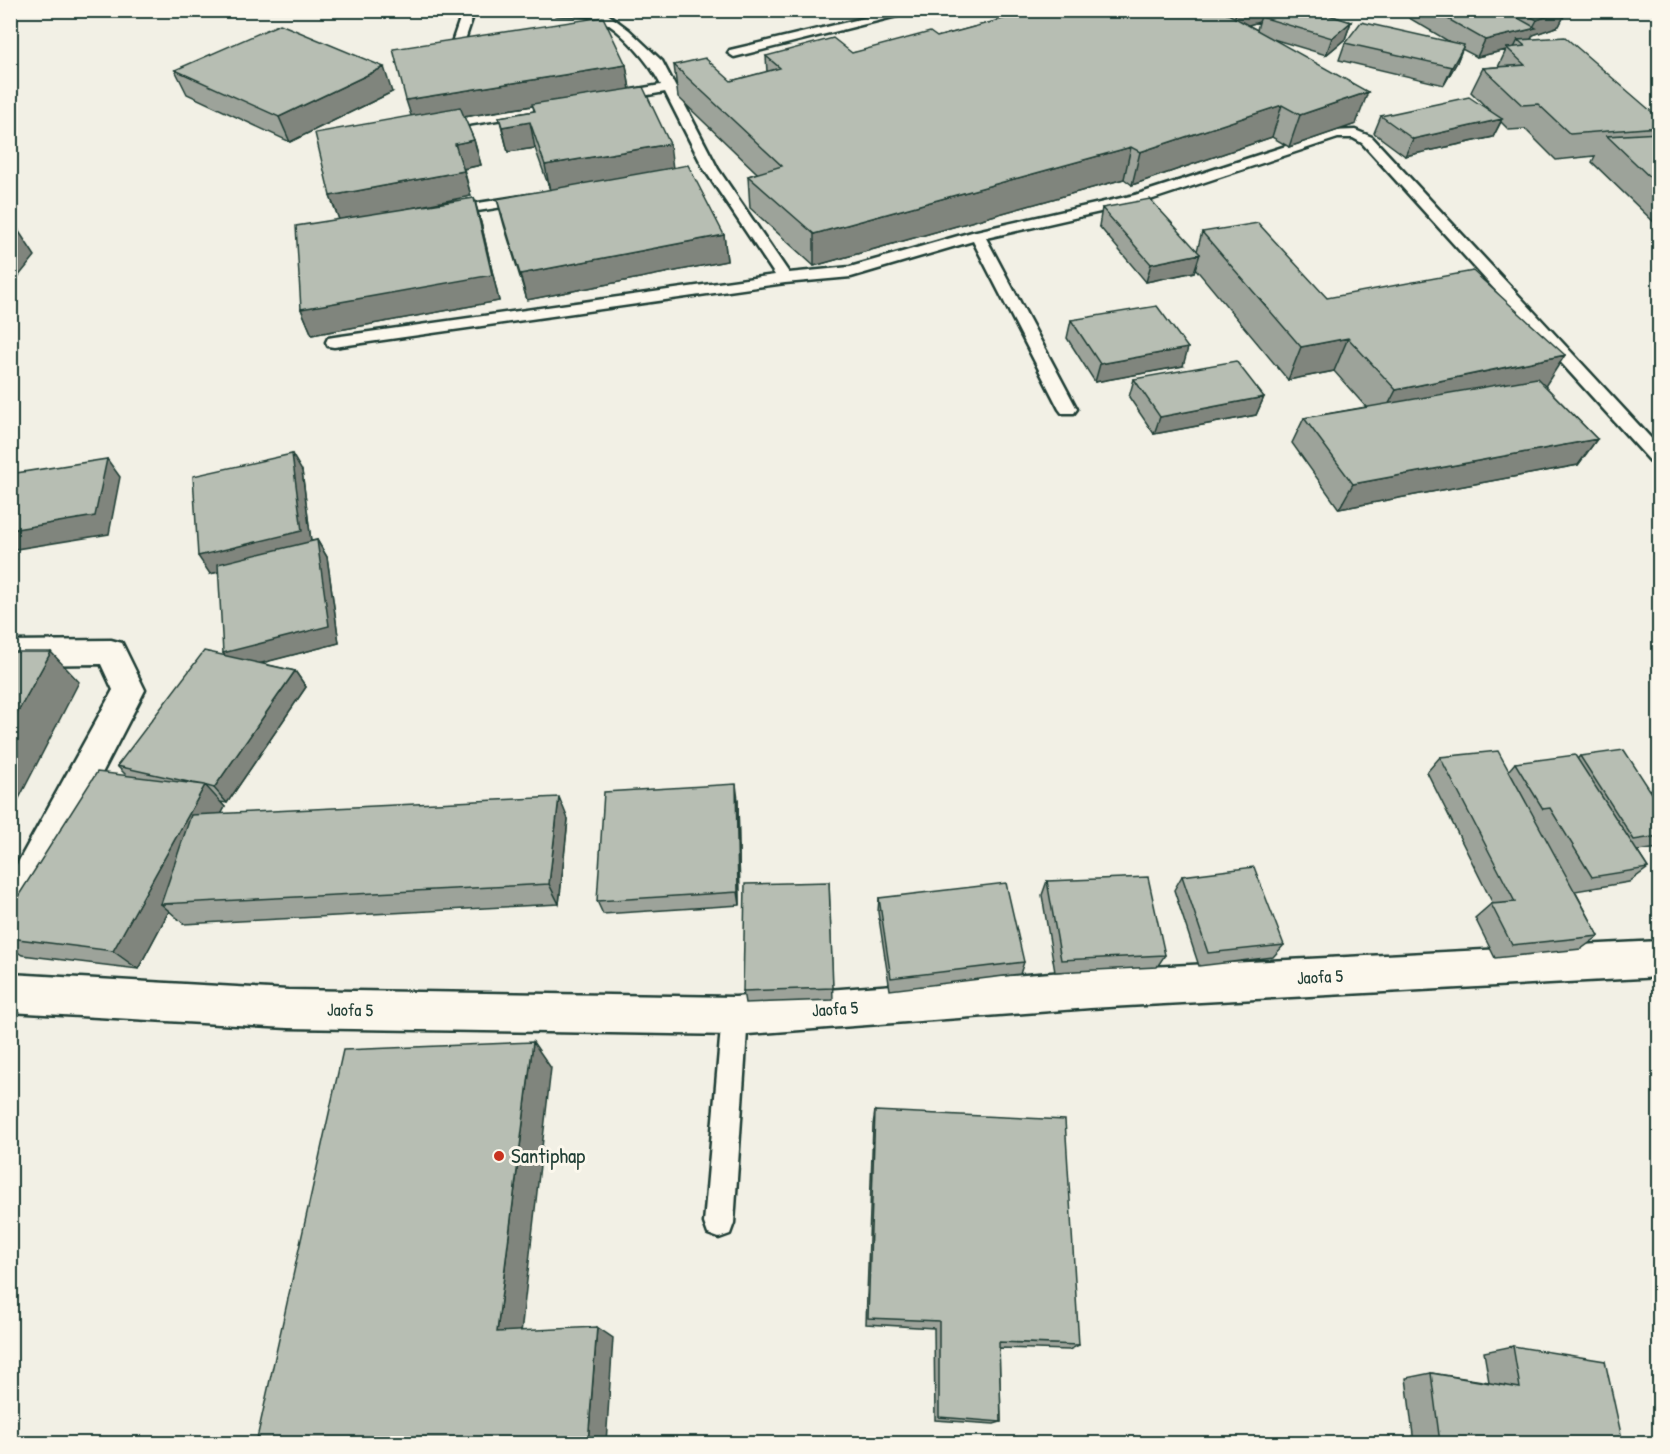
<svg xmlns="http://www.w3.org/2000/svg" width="1670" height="1454" viewBox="0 0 1670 1454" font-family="'Patrick Hand',sans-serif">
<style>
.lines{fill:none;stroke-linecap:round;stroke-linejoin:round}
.lane-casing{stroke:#1f3d34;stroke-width:5}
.street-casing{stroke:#1f3d34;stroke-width:5}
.lane{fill:#fbf7ec;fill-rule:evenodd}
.street{fill:#fbf7ec;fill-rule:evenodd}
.wall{fill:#9da39a;stroke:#1f3d34;stroke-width:1.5;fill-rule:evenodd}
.shaded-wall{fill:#80857d;stroke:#1f3d34;stroke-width:1.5}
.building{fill:#b7beb3;stroke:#1f3d34;stroke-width:1.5}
.poi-dot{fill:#c8321e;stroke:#fbf7ec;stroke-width:2}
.labels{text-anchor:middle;stroke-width:6;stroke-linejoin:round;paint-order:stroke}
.street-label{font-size:18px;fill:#1f3d34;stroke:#fbf7ec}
.near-poi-label{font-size:21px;fill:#1f3d34;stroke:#fbf7ec;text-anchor:start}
</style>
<rect width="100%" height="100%" fill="#f2f0e5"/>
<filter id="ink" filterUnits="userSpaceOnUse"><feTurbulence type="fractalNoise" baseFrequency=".0167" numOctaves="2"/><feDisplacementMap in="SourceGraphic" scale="12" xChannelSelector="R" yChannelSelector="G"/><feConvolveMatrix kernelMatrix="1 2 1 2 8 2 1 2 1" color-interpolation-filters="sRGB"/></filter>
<g filter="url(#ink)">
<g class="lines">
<!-- lane casing -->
<g class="lane-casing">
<path id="lane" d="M463 10H475L463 46 474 45 480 49C473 55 456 57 449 51Z
M550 10H588L606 13 629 30 662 61 718 169 789 273 850 267 972 232 1135 195 1332 131 1355 130 1372 137 1660 448V466L1653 464 1362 143 1353 138H1338L1144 202 986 238 1077 409 1074 413H1062L1059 409 973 241 851 277 785 283 334 347 328 346 326 342 328 338 334 337 775 275 704 169 665 92 614 101 607 97 614 93 661 85C651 64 621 29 599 19 587 14 569 15 556 14Z
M898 10H921L734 57 728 53 730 50Z
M564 101 571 105 569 108 437 130 430 126 437 122Z
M529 195 536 199 534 202 446 216 439 212 446 208Z
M735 1003 744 1007 748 1016 734 1223 730 1234 719 1238 708 1234 704 1223 722 1016 726 1007Z"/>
</g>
<!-- street casing -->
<g class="street-casing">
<path id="street" d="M111 640 122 643 145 690 23 926 10 931V877L113 690 101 664 10 665V641Z
M1660 941V977L1090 1008 735 1035 288 1028 10 1012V974L288 990 735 997 1090 970Z"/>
</g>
<!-- lane -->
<use href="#lane" class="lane"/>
<!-- street -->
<use href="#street" class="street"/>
</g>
<!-- wall -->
<path class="wall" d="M1036 10H1313L1351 22 1345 39 1326 55 1273 39 1356 124 1289 147 1272 137 1132 185 1124 179 814 266 750 208 748 176 757 173 678 97 674 65 731 81 767 72 766 56 852 53 937 37ZM1259 22 1257 30 1248 25Z
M1412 10H1567L1559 26 1533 35 1531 39 1659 118V227L1592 162 1595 156 1556 160 1525 129 1509 130 1501 122 1493 137 1405 156 1374 133 1381 116 1490 111 1471 92 1483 68 1498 67 1506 50 1477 57 1462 49 1457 62 1444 85 1339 60 1345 43 1450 42 1409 18Z
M626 65 630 89 673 168 724 235 727 261 527 300 504 225 497 199 550 190 535 148 508 152 499 117 534 111 533 106 464 117 474 140 481 165 464 169 471 196 419 207 474 198 481 223 499 301 312 335 301 309 339 219 330 196 411 116Z
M175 70 392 92 290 142 187 94Z
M1102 208 1197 251 1202 232 1327 298 1545 386 1597 439 1578 465 1339 509 1292 443 1304 418 1366 407 1334 371 1288 380 1195 268 1194 272 1146 282 1099 226Z
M1071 320 1183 366 1095 382 1067 338Z
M1134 379 1264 397 1256 415 1154 434 1129 397Z
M302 471 311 541 317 540 327 557 339 643 260 663 295 671 306 687 227 803 220 802 225 807 221 814 568 819 559 904 184 924 169 911 138 969 22 955 10 947V909L126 775 117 766 225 656 219 572 210 574Z
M1659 615V631L1653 622Z
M1580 756 1650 790 1658 784 1659 783V848L1637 851 1648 868 1629 882 1575 891 1599 936 1581 949 1495 958 1475 918 1491 904H1493L1427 772 1440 757 1509 770 1515 763 1577 759Z
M738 800 740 905 603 914 597 901Z
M1182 876 1284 945 1273 957 1199 966 1174 890Z
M1047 881 1165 955 1157 967 1055 972 1042 895Z
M829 882 833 1000 745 1003 743 991Z
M879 898 1024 962 1020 974 890 990 878 912Z
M875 1111 1079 1345 1069 1350 999 1348 1001 1422 994 1424 935 1420 934 1328 866 1324 873 1125Z
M1513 1346 1623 1443H1414L1406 1378 1431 1373 1489 1382 1484 1352Z"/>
<!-- shaded-wall -->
<path class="shaded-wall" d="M1246 10H1270L1261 17 1259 22 1231 30 1236 13Z
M1564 10H1567L1559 26 1533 35 1528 45 1518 40 1514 48H1507L1506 50 1477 57 1485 40 1532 29 1537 20Z
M1351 22 1345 39 1326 55 1332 38Z
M1464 45 1457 62 1444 85 1452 67Z
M626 65 630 90 414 125 406 100Z
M384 67 392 92 290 142 279 117Z
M1368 92 1356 124 1289 147 1300 115Z
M1282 105 1272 137 1132 185 1140 152Z
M1502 119 1493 137 1405 156 1413 139Z
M530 122 535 148 508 152 502 127Z
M474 140 481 165 462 169 455 144Z
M670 144 673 169 550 191 545 165Z
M1131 147 1124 179 814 266V234Z
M464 171 471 196 340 222 330 196Z
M474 198 481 223 499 301 312 335 301 309Z
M18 230 35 256 10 287V239Z
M724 235 727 261 527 300 520 274Z
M1200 254 1194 272 1146 282 1151 264Z
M1348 338 1334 371 1288 380 1301 347Z
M1188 348 1183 366 1095 382 1100 364Z
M1565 355 1544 388 1379 423 1396 390Z
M1264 397 1256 415 1154 434 1160 417Z
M1597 439 1578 465 1339 509 1353 484Z
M292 454 302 471 312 549 210 574 198 556Z
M107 459 120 477 109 534 10 550V530Z
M317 540 327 557 339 643 235 670 223 653Z
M51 652 79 682 10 816V726Z
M295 671 306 687 227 803 214 788Z
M736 784 738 800 740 905 738 892Z
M205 785 225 807 173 904H161L169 911 138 969 113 951Z
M559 797 568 819 559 904 549 884Z
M533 1042 551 1068 520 1342 497 1332Z
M597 1327 613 1338 606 1443H588Z"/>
<!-- building -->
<path class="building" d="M1036 10H1221L1368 92 1300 115 1282 105 1140 152 1131 147 814 234 748 176 782 166 674 65 705 58 731 81 780 68 766 56 833 38 852 53 930 32 937 37Z
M1230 10H1246L1236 13Z
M1270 10H1313L1351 22 1332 38 1261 17Z
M1432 10H1504L1536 28 1485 40Z
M1517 10H1564L1537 20Z
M603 17 626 65 406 100 393 49Z
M1361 22 1464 45 1452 67 1345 43Z
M280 24 384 67 279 117 175 70Z
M1565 37 1659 118V127L1570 134 1538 104 1522 105 1483 68 1525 65 1507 48 1525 46 1518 40Z
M643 87 670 144 545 165 530 122 502 127 499 117 535 111 532 104Z
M1469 97 1502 119 1413 139 1381 116Z
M460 107 474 140 455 144 464 171 330 196 315 133Z
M1659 133V186L1607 136Z
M688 165 724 235 520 274 497 199Z
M474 198 492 275 301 309 296 226Z
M1150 199 1200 254 1151 264 1102 208Z
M1258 223 1327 298 1473 271 1565 355 1396 390 1348 338 1301 347 1202 232Z
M10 230H18L10 239Z
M1157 306 1188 348 1100 364 1071 320Z
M1236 361 1264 397 1160 417 1134 379Z
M1537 378 1597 439 1353 484 1304 418Z
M292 454 302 531 198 556 193 476Z
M107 459 95 516 10 530V474Z
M317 540 329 626 223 653 218 564Z
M204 651 295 671 214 788 207 786 205 785 193 783 117 766Z
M10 652H51L10 726Z
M1624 750 1659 804V836L1634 840 1580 756Z
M1498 751 1599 936 1512 945 1491 904 1515 902 1440 757Z
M1575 755 1648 868 1592 877 1550 808 1543 809 1515 763Z
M97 772 205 785 113 951 10 938V909Z
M736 784 738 892 597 901 604 792Z
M559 797 549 884 161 904 191 815Z
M1254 867 1284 945 1208 953 1182 876Z
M1148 877 1165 955 1061 960 1047 881Z
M829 882 833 988 743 991 745 884Z
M1006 883 1024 962 891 978 879 898Z
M533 1042 497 1332 597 1327 588 1443H256L343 1050Z
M875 1111 1065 1120 1079 1345 999 1342 1001 1422 939 1417V1321L868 1318Z
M1513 1346 1605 1361 1623 1443H1440L1431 1373 1520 1388Z"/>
</g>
<!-- markers -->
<circle class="poi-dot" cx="499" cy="1156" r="6"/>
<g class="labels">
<!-- street labels -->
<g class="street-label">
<text transform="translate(1320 977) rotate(-3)" y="6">Jaofa 5</text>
<text transform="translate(835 1009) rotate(-4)" y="6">Jaofa 5</text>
<text transform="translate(350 1010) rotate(1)" y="6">Jaofa 5</text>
</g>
<!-- near-poi labels -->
<g class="near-poi-label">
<text x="511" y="1163">Santiphap</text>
</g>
</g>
<!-- margin -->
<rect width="1670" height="1454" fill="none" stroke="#fbf7ec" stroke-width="36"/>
<rect x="18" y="18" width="1634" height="1418" fill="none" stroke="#1f3d34" stroke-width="2" filter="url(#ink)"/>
</svg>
